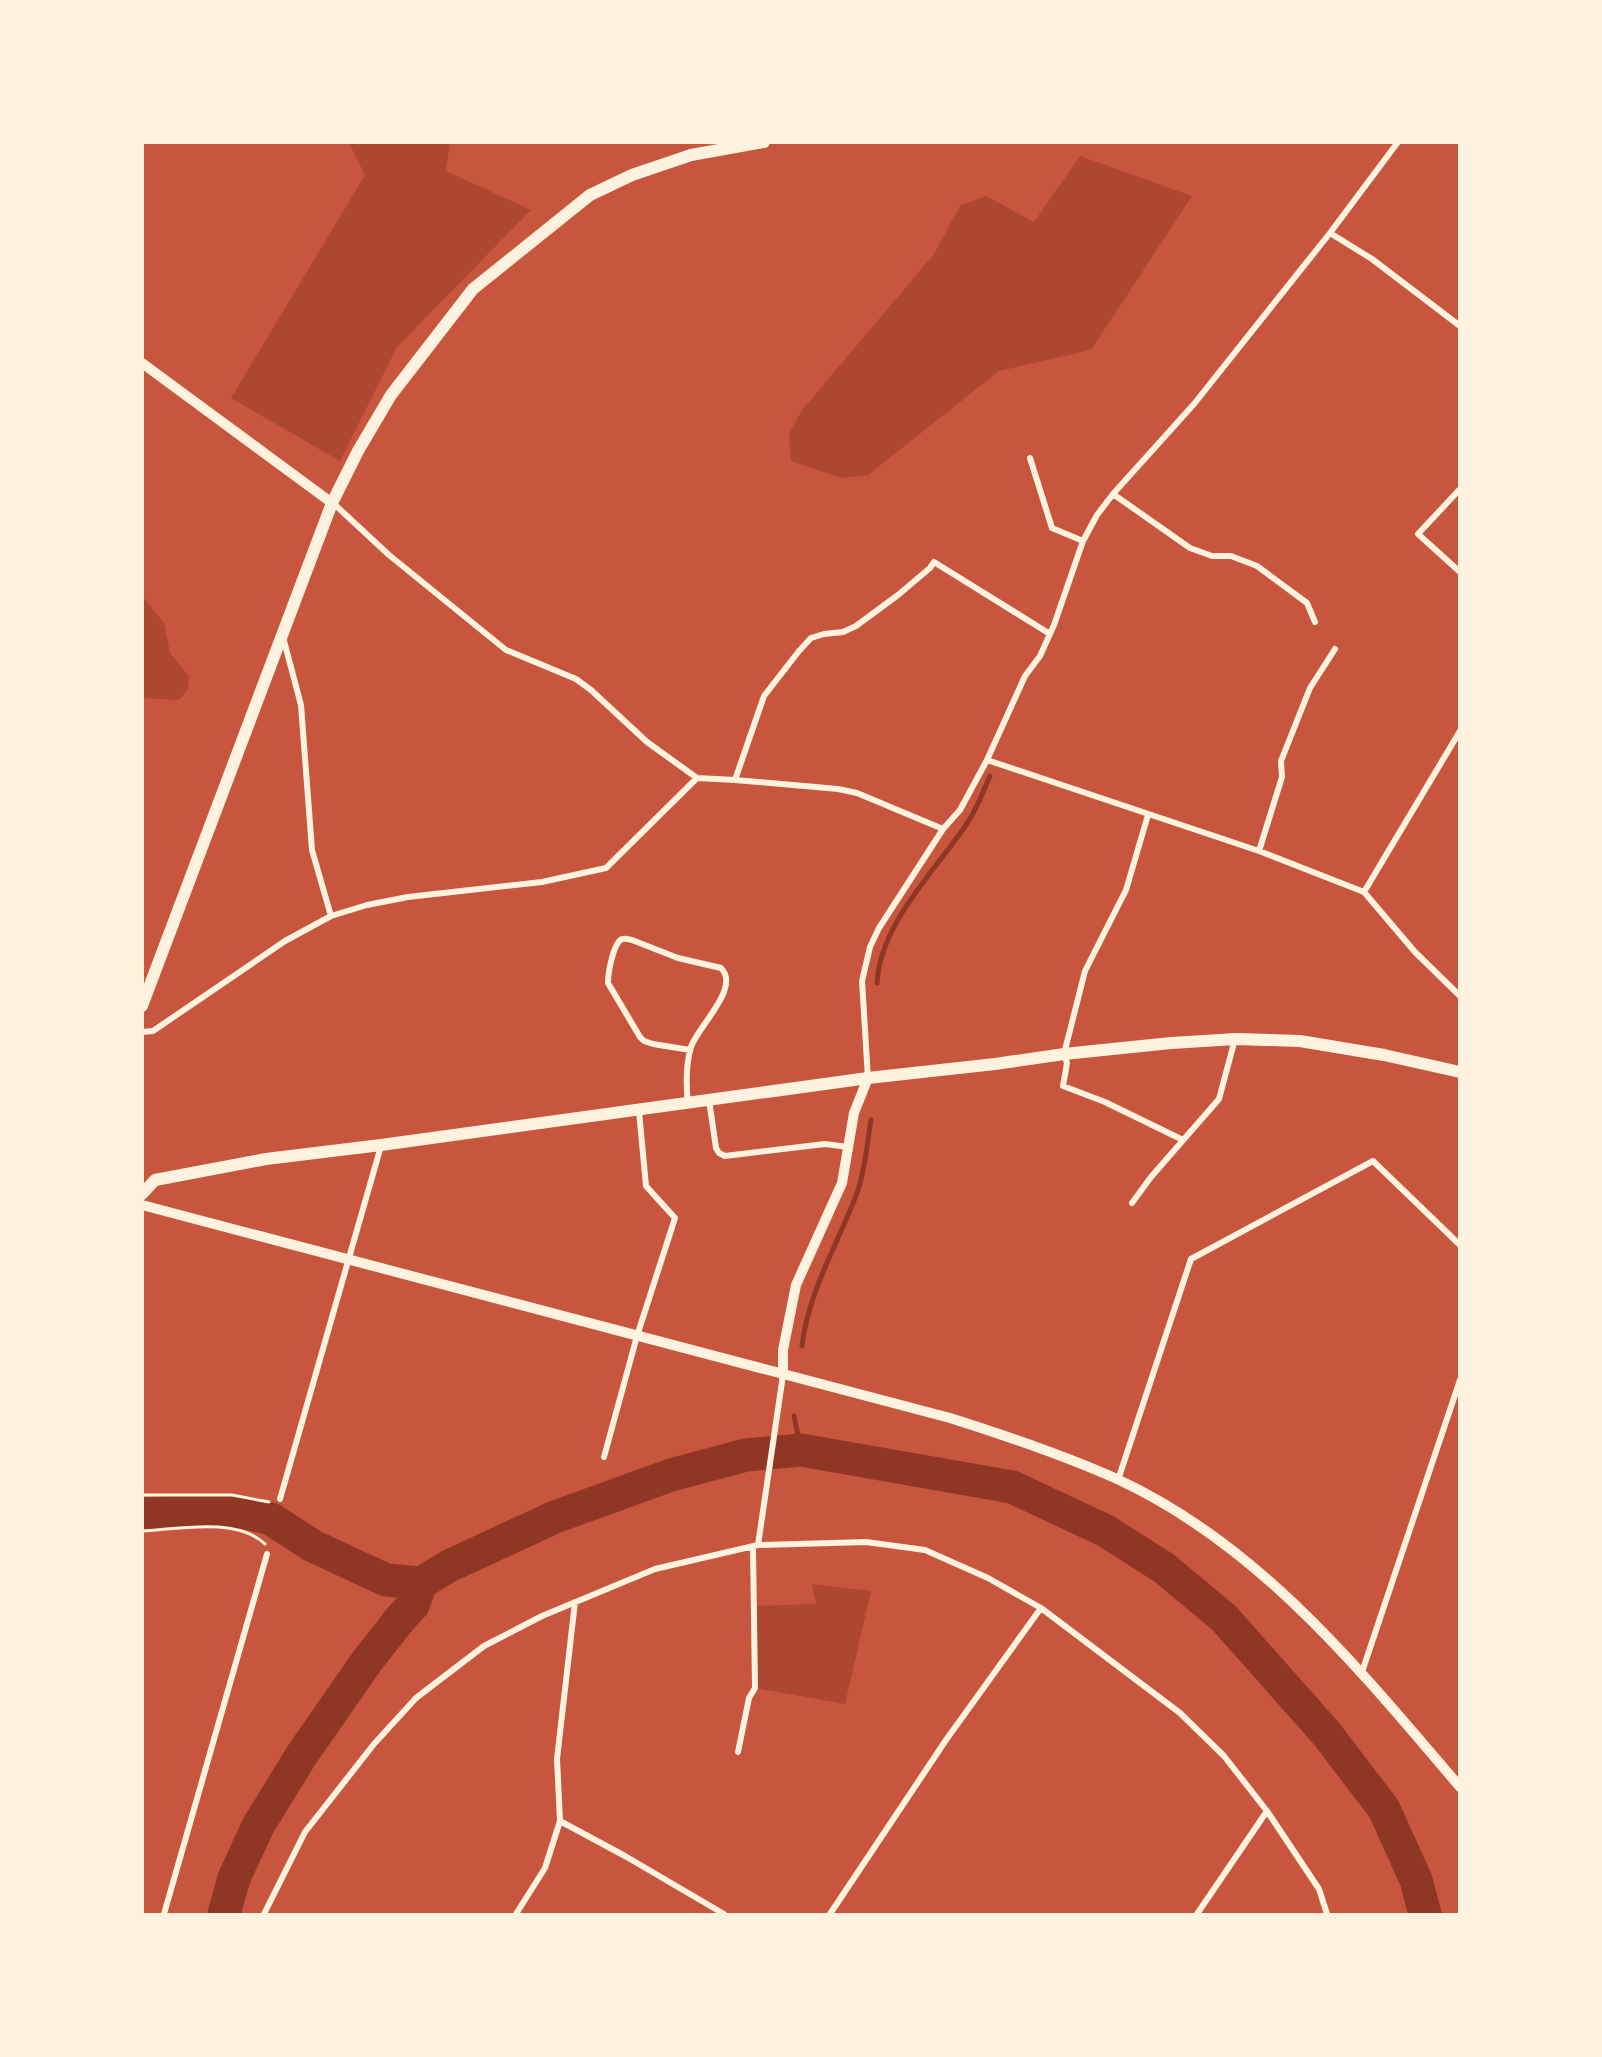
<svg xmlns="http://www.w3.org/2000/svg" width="1602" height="2057" viewBox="0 0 1602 2057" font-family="Figtree,sans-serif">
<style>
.green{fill:#ae4732}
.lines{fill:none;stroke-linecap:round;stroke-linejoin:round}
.stream{stroke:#8f3625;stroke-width:5}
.river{stroke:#8f3625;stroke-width:33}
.path{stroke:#fff3e0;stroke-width:3}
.minor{stroke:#fff3e0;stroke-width:6}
.tertiary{stroke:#fff3e0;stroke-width:10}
.secondary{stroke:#fff3e0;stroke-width:12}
</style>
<rect width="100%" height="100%" fill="#c8553d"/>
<!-- green -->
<path class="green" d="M349 143H450L446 171 531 210 397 347 340 461 231 398 365 175Z
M1080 156 1192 196 1091 350 999 371 868 475 841 478 791 461 789 434 802 410 934 254 960 206 986 196 1034 222Z
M143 597 164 623 170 653 189 676 188 689 179 700 143 698Z
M812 1584 871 1591 845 1704 755 1688 754 1606 816 1604Z"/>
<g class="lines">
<!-- stream -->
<path class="stream" d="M877 983C880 924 934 872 966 825 976 811 983 792 990 776
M802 1346C808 1292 838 1244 857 1193 865 1171 867 1144 871 1120
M794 1416 801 1450"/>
<!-- river -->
<path class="river" d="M142 1514 194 1511 247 1513 271 1519 313 1546 386 1580 421 1583
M224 1914 234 1878 258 1826 301 1756 367 1661 400 1619 413 1605 421 1583 449 1566 555 1517 671 1475 746 1455 801 1450 1012 1487 1106 1531 1164 1568 1224 1618 1326 1733 1384 1809 1416 1880 1425 1914"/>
<!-- path -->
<path class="path" d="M142 1495H232L269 1502
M142 1531C178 1529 237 1517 265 1544"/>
<!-- minor -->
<path class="minor" d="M1330 233 1372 259 1460 326
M1030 458 1052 528 1083 541
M1460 489 1418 534 1460 572
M1113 494 1190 548 1212 556H1231L1257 566 1307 603 1315 622
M333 503 389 555 506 650 576 679 591 690 647 742 697 778 735 780 838 789 857 793 943 829
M283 637 301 705 312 850 331 916
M987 760 1259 851 1364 892 1415 952 1460 996
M735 780 764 696 799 651 811 638 824 634 843 632 856 626 898 595 930 568 934 562 1050 634
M1148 815 1126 890 1085 971 1064 1054 1067 1063 1063 1086 1105 1102 1183 1140
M1259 851 1282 777 1281 761 1310 688 1335 649
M1364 892 1460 731
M142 1032 153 1031 285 941 331 916 367 905 408 897 542 882 606 868 697 778
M868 1078 862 981 870 947 879 928 943 829 960 810 987 760 1025 676 1040 656 1054 625 1083 541 1097 515 1113 494 1194 404 1330 233 1398 142
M709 1100 716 1148 719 1153 725 1156 825 1144 848 1147
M688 1104C686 1086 686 1064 691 1047 698 1026 741 988 721 968L678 958 632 940C628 939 625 938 622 939 613 943 608 974 608 983L640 1037 644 1041 653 1044 690 1050
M1132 1203 1151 1177 1219 1099 1235 1039
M604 1457 637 1336 675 1218 646 1186 639 1111
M1118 1480 1191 1259 1373 1161 1460 1245
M280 1499 381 1146
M758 1545 783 1375
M1362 1672 1460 1380
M738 1752 749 1698 755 1688 753 1547
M560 1821 625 1856 724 1914
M164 1914 267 1554
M264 1914 305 1832 374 1744 416 1698 484 1646 542 1616 655 1569 758 1545 866 1542 925 1550 988 1578 1041 1608 1180 1713 1224 1756 1267 1811 1319 1889 1327 1914
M516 1914 545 1868 560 1821 557 1759 575 1602
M830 1914 946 1740 1041 1608
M1197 1914 1267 1811"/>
<!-- tertiary -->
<path class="tertiary" d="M142 363 332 503
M142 1205 950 1418C1007 1436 1063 1455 1117 1479 1260 1545 1360 1670 1460 1787
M783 1375V1350L796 1285 842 1183 854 1113 868 1078"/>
<!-- secondary -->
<path class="secondary" d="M142 1006 332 503 358 451 391 395 473 289 590 195 632 175 691 155 764 142
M142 1194 155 1180 266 1159 381 1145 868 1078 995 1064 1064 1054 1171 1043 1236 1039 1300 1041 1384 1055 1460 1072"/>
</g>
<!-- border -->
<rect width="1602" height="2057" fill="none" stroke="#fff3e0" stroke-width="288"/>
</svg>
